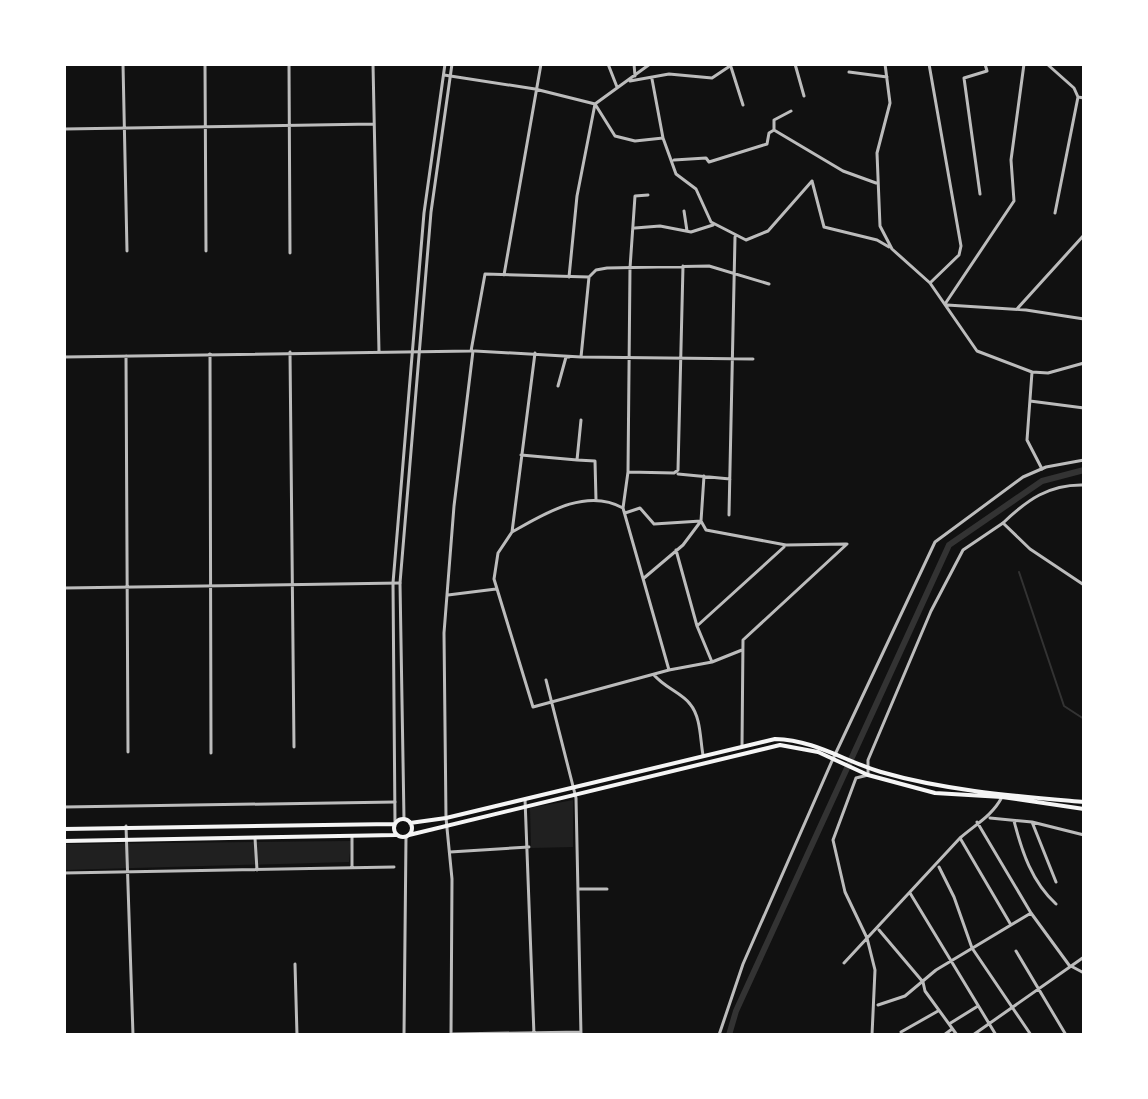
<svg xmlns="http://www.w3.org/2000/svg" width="1148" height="1099" viewBox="0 0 1148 1099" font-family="'Fira Sans Condensed',sans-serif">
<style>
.green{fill:#202020}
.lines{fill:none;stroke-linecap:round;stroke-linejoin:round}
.stream{stroke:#333;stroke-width:2}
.canal{stroke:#333;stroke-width:6}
.minor{stroke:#bcbcbc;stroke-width:3}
.tertiary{stroke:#bcbcbc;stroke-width:3}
.primary{stroke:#f5f5f5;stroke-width:4}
</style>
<rect width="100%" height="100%" fill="#111"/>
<!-- green -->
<path class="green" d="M573 800V847L531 848 530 808Z
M351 841 349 862 64 870V844Z"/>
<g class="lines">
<!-- stream -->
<path class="stream" d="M1019 572 1064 706 1084 719"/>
<!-- canal -->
<path class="canal" d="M729 1035 736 1011 949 545 1042 481 1084 470"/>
<!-- minor -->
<path class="minor" d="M123 64 127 251
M205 64 206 251
M289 64 290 253
M373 64 379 352
M608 64 617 87
M634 64 635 76
M795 64 804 96
M885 64 890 103 877 153 880 226 892 249 930 283 977 351 1032 372
M929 64 961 246 959 255 930 283
M1047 64 1074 88 1078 97 1084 98
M731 67 743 105
M849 72 887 77
M444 75 535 89 595 104 650 64
M652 79 663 138
M630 81 669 74 712 78 733 64
M595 104 615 136 635 141 663 138 676 174 696 189 711 222 746 240 768 231 812 181
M791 111 774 120V130L843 171 876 183
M64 129 373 124
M674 160 706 158 709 162 767 144 769 133 774 130
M812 181 824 227 877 240 889 247
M980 194 964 78 987 71 985 64
M684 211 687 231
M1055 213 1078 97
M635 228 660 226 691 232 713 225
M504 275 541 64
M569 277 577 196 595 104
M945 304 1014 201 1011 160 1024 64
M947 305 1026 310 1084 319
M1017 309 1084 235
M475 351 581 357 753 359
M290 352 294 747
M535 353 512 532C544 514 586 487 623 508
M210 354 211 753
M126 356 128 752
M64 357 471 351 485 274 589 277 596 270 607 268 709 266 769 284
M581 357 589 277
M558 386 566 357H569
M1030 401 1084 408
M581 420 577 460 595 461 596 500
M521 455 577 460
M1042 469 1027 440 1032 372 1048 373 1084 363
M628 472 674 473 678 470 683 266
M678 474 730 479
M625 513 640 508 654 524 701 521 706 530 786 545 846 544
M729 515 735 237
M1003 523C1027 500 1049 484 1084 485
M512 532 498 553 494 579 533 707 669 670 623 508 628 472 630 268 635 196 648 195
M676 550 697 626
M644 578 683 545 701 521 704 476
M64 588 400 583
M448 595 496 589
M712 662 697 626 784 547
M669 670 712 662 742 650
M654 675C665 688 682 693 690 704 701 717 700 739 703 755
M546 680 576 798 581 1035
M742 746 743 640 847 544
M868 775 856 778 833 840 845 892 867 938 875 970 872 1035
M525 799 534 1035
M64 807 395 802
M990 818 1032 822 1084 835
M1014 821C1022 852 1032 882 1056 904
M977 822 1031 913 1069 965 1084 973
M1032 822 1056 882
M126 826 133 1035
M352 836V867
M255 838 257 870
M960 838 1011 925
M450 852 529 847
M939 867 954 897 972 948 1031 1035
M64 873 394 867
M579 889H607
M910 893 996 1035
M879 930 923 982 925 991 957 1035
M1016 951 1066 1035
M844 963 960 838C976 824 992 816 1002 797
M295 964 297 1035
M878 1005 905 996 936 970 1031 913
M949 1024 978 1006
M901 1032 938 1011
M453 1034 581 1032
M404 1035 406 837
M451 1035 452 879 446 818 444 633 454 506 473 351
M944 1035 952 1029
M973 1035 1084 957"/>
<!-- tertiary -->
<path class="tertiary" d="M868 775V760L931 611 963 550 1003 523 1030 549 1084 585
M404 819 400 583 431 212 452 64
M395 823 393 583 424 213 445 64
M719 1035 743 964 832 761 935 542 1023 477 1046 467 1084 460"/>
<!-- primary -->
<path class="primary" d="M394 828a9 9 0 1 1 18 0a9 9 0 1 1-18 0Z
M410 823 446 818 775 739C815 740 844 761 881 772 947 791 1016 796 1084 802
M64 829 394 824
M409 835 780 745 818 752 868 775 935 793 1002 797 1084 809
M64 841 396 835"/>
</g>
<!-- border -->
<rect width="1148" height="1099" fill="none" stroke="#ffffff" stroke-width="132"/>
</svg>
